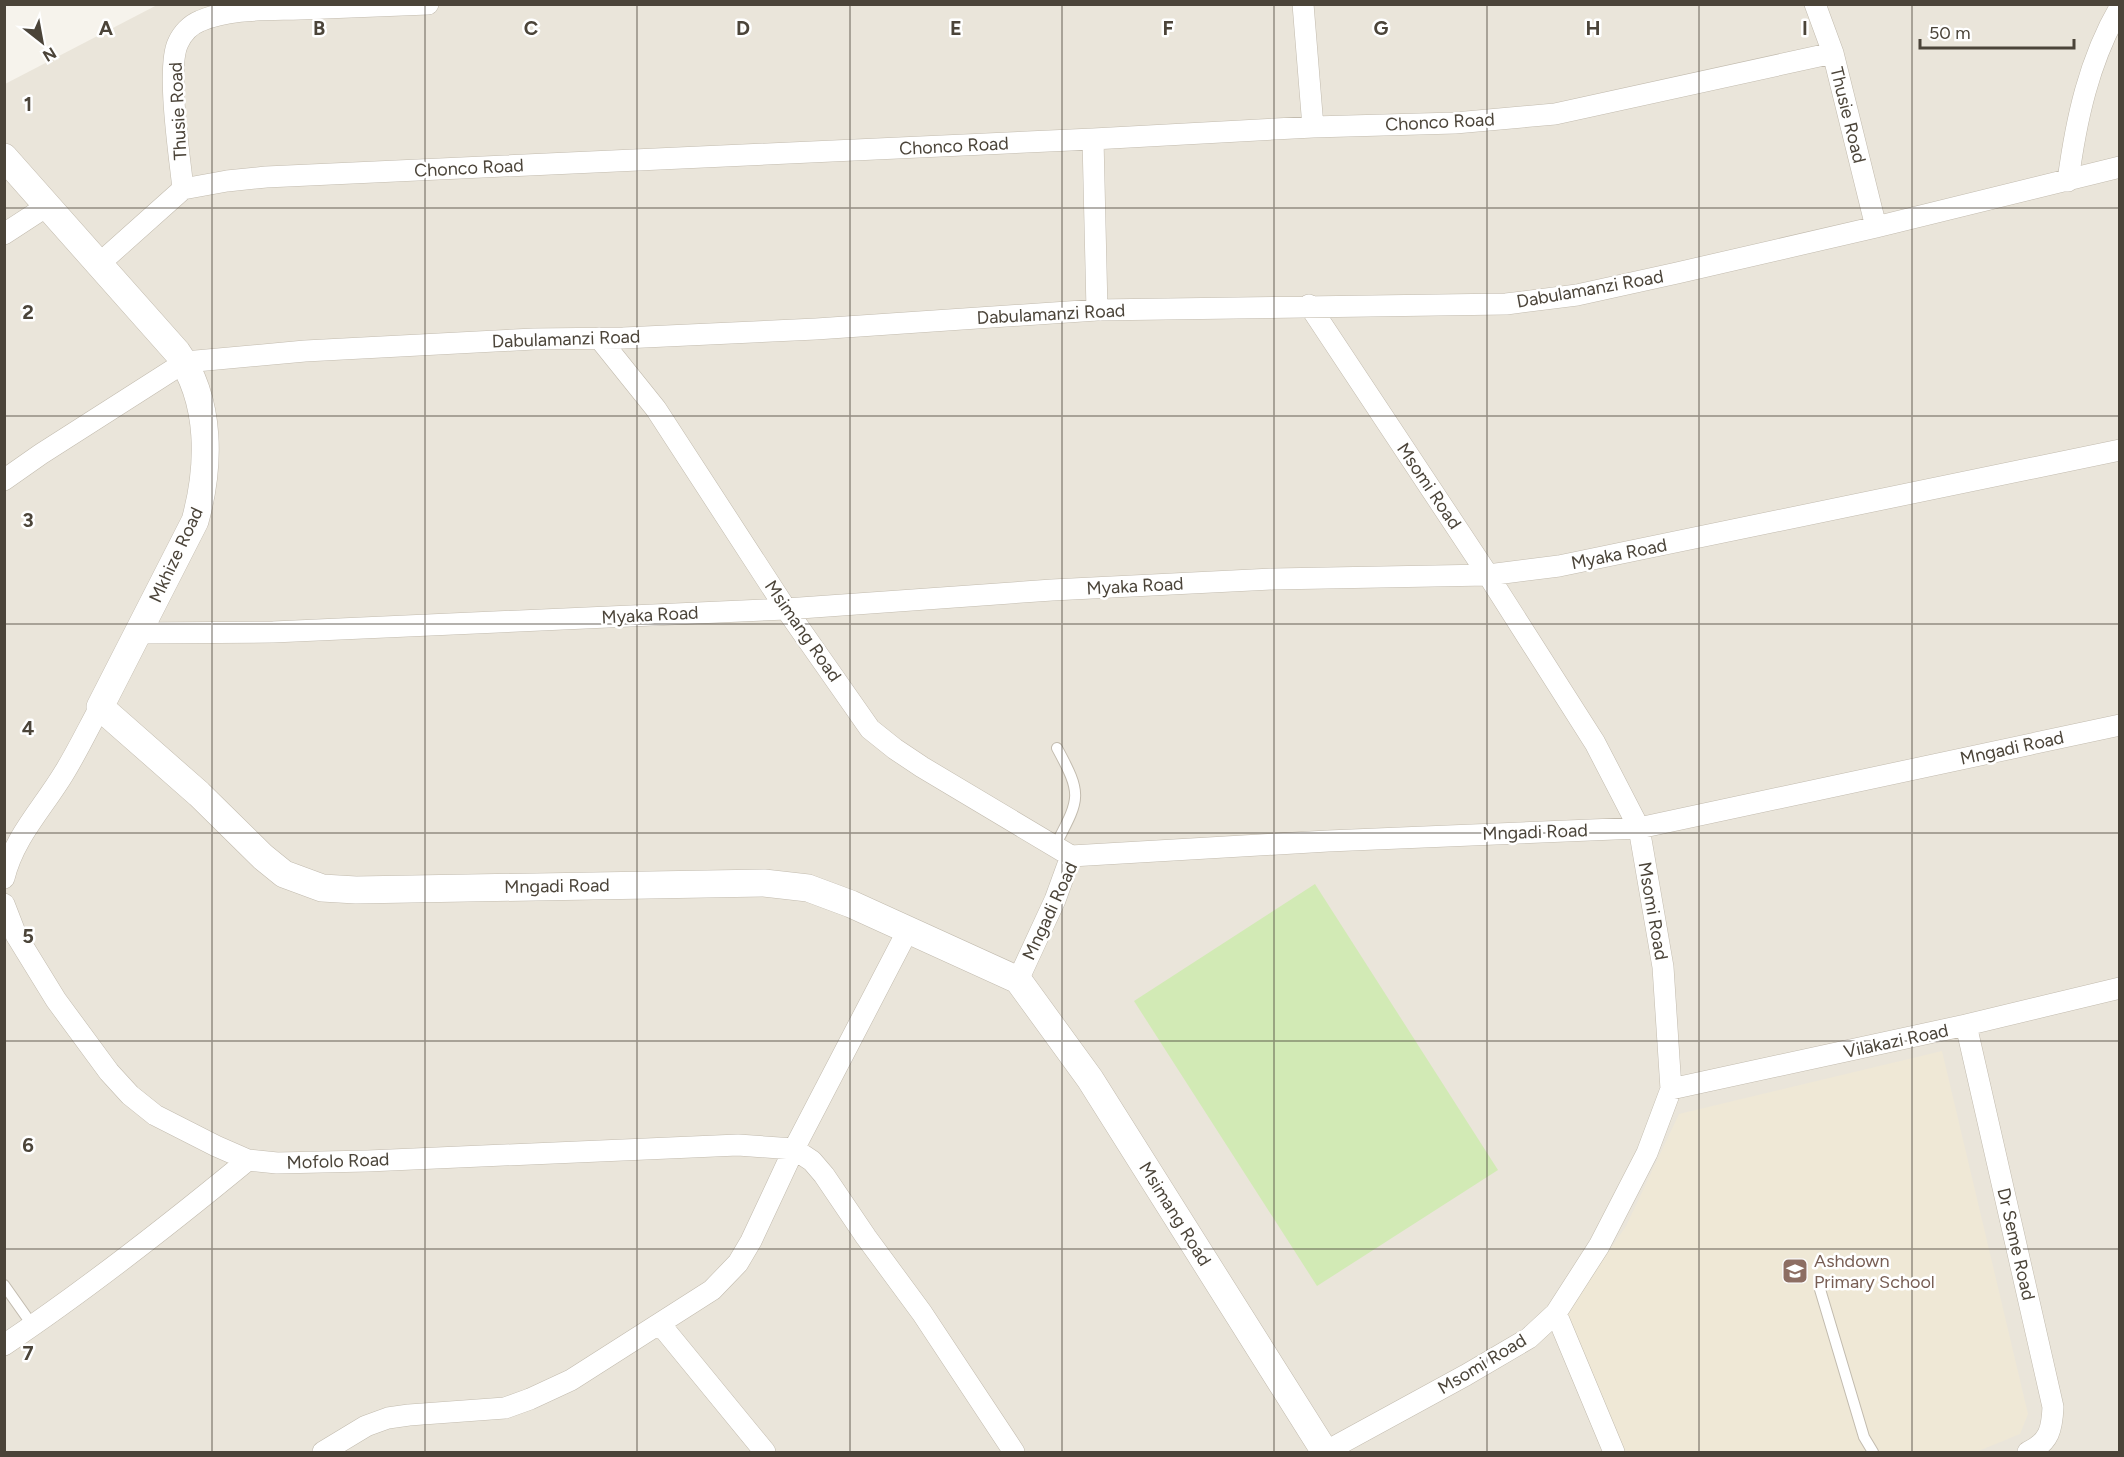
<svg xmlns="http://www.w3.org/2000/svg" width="2124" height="1457" viewBox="0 0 2124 1457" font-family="Figtree,sans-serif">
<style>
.residential{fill:#eae5da}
.education{fill:#efe8d6}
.green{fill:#d2eab5}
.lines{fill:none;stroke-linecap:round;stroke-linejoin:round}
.service-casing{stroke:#c2bbae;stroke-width:12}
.minor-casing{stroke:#c2bbae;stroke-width:22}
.tertiary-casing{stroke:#c2bbae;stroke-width:28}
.service{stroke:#fff;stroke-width:10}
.minor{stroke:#fff;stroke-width:21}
.tertiary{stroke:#fff;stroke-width:27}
.grid{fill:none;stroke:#4b4439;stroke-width:1.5;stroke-opacity:0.55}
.labels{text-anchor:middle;stroke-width:5;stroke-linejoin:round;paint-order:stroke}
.street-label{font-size:18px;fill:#4b4439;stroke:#fff}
.education-label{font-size:18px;fill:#785e54;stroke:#fff;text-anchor:start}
.grid-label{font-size:20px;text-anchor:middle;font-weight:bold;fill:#4b4439;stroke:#fff;stroke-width:5;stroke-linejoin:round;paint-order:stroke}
</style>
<rect width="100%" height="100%" fill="#f6f3ec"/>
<!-- residential -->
<path class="residential" d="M159 4 2119 5V1452H5V84Z"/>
<!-- education -->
<path class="education" d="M1942 1051 2028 1414 2020 1434 1976 1452H1622L1565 1316 1626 1226 1679 1114Z"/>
<!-- green -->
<path class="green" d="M1315 884 1498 1170 1317 1286 1134 1001Z"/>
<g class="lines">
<!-- service casing -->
<g class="service-casing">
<path id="service" d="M1055 846C1080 798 1083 796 1057 748
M4 1285 33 1326
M1819 1286 1864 1437 1873 1452"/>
</g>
<!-- minor casing -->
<g class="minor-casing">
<path id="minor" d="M1303 4 1313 127
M1815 4 1833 53 1876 227
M1093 139 1097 310
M2068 181C2076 120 2089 60 2120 7
M183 189C180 159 166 68 178 43 182 34 190 25 200 21 230 8 267 10 300 9 343 7 385 6 428 4
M4 234 47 206
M99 264 183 189 227 181 266 177 1093 139 1313 127 1455 123 1555 114 1833 53
M1309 305 1488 575 1595 743 1639 828 1663 967 1671 1089 1647 1153 1599 1246 1556 1313 1529 1338 1466 1375 1325 1452
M599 338 656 409 786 609 870 729 895 749 922 767 1071 856
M4 480 41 454 185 362 305 351 534 339 623 338 816 329 1097 310 1506 304 1577 295 1677 273 1876 227 2120 167
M139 633 273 632 786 609 1052 590 1274 579 1488 575 1559 566 2120 450
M1071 856 1328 841 1639 828 2120 725
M4 878C14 837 43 808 64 773 77 752 88 729 100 707
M4 904 16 935 56 1000 109 1072 130 1095 155 1115 216 1146 248 1160 277 1163 368 1161 738 1145 794 1149
M1018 980 1055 900 1071 856
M1966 1025 2053 1407C2052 1428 2050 1442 2028 1452
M1671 1089 1966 1025 2120 988
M794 1149 812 1161 824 1175 866 1237 922 1313 1014 1452
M1556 1313 1614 1452
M660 1324 765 1452
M4 1345C89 1288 169 1225 248 1160
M323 1452 366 1426 388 1418 409 1415 505 1408 530 1399 571 1380 712 1290 738 1263 751 1241 794 1149 908 930"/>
</g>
<!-- tertiary casing -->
<g class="tertiary-casing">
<path id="tertiary" d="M4 157 177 352C212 401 210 467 195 521L100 707 199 794 263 857 284 874 322 888 356 890 764 883 808 888 851 904 1018 980 1090 1079 1325 1452"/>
</g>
<!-- service -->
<use href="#service" class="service"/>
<!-- minor -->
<use href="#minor" class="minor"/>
<!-- tertiary -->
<use href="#tertiary" class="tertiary"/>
</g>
<!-- grid -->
<path class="grid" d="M212 4V1452M425 4V1452M637 4V1452M850 4V1452M1062 4V1452M1274 4V1452M1487 4V1452M1699 4V1452M1912 4V1452M4 208H2120M4 416H2120M4 624H2120M4 833H2120M4 1041H2120M4 1249H2120"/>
<!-- icons -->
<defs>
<g id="school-square" transform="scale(1.35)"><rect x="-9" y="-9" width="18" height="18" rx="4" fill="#8d6e63" stroke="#fff"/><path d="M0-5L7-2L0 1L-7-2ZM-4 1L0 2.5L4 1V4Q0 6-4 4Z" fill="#fff"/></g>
</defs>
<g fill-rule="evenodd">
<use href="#school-square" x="1795" y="1271"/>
</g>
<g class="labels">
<!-- street labels -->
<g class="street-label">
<text transform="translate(178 111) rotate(-93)" y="6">Thusie Road</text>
<text transform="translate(1848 115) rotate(76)" y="6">Thusie Road</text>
<text transform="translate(1440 122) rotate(-3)" y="6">Chonco Road</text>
<text transform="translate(954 146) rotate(-3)" y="6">Chonco Road</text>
<text transform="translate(469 168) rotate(-3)" y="6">Chonco Road</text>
<text transform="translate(1590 289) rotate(-10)" y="6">Dabulamanzi Road</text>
<text transform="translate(1051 314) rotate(-3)" y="6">Dabulamanzi Road</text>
<text transform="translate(566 339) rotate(-2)" y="6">Dabulamanzi Road</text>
<text transform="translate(1429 486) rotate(56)" y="6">Msomi Road</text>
<text transform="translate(1619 554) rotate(-11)" y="6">Myaka Road</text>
<text transform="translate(176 555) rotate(-65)" y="6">Mkhize Road</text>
<text transform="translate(1135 586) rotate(-3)" y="6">Myaka Road</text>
<text transform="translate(650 615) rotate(-3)" y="6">Myaka Road</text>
<text transform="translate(803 631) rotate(55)" y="6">Msimang Road</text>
<text transform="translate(2012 748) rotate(-12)" y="6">Mngadi Road</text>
<text transform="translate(1535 832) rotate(-2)" y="6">Mngadi Road</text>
<text transform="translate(557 886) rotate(-1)" y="6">Mngadi Road</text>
<text transform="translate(1050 911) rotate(-65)" y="6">Mngadi Road</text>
<text transform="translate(1653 911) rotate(80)" y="6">Msomi Road</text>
<text transform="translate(1896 1041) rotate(-12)" y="6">Vilakazi Road</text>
<text transform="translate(338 1161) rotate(-2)" y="6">Mofolo Road</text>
<text transform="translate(1175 1214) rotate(58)" y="6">Msimang Road</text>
<text transform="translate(2016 1244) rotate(77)" y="6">Dr Seme Road</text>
<text transform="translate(1482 1364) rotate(-31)" y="6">Msomi Road</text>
</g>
<!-- education labels -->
<g class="education-label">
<text x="1814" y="1267">Ashdown<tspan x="1814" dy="21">Primary School</tspan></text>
</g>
</g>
<g class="grid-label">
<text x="106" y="35">A</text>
<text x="319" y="35">B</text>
<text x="531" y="35">C</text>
<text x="743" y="35">D</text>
<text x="956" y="35">E</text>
<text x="1168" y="35">F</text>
<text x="1381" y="35">G</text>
<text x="1593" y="35">H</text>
<text x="1805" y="35">I</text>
<text x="28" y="111">1</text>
<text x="28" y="319">2</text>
<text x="28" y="527">3</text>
<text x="28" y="735">4</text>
<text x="28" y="943">5</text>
<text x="28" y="1152">6</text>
<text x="28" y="1360">7</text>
</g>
<!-- border -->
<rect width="2124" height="1457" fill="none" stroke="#4b4439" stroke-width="12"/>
<!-- north arrow -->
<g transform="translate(42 42) rotate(149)" stroke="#ffffff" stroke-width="4.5" paint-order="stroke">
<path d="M0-4.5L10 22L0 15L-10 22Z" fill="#4b4439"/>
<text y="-9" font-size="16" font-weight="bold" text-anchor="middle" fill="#4b4439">N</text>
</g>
<!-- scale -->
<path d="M1920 39v9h154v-9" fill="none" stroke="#4b4439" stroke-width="3"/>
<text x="1929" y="39" font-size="18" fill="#4b4439" stroke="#ffffff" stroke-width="4.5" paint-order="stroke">50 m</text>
</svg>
